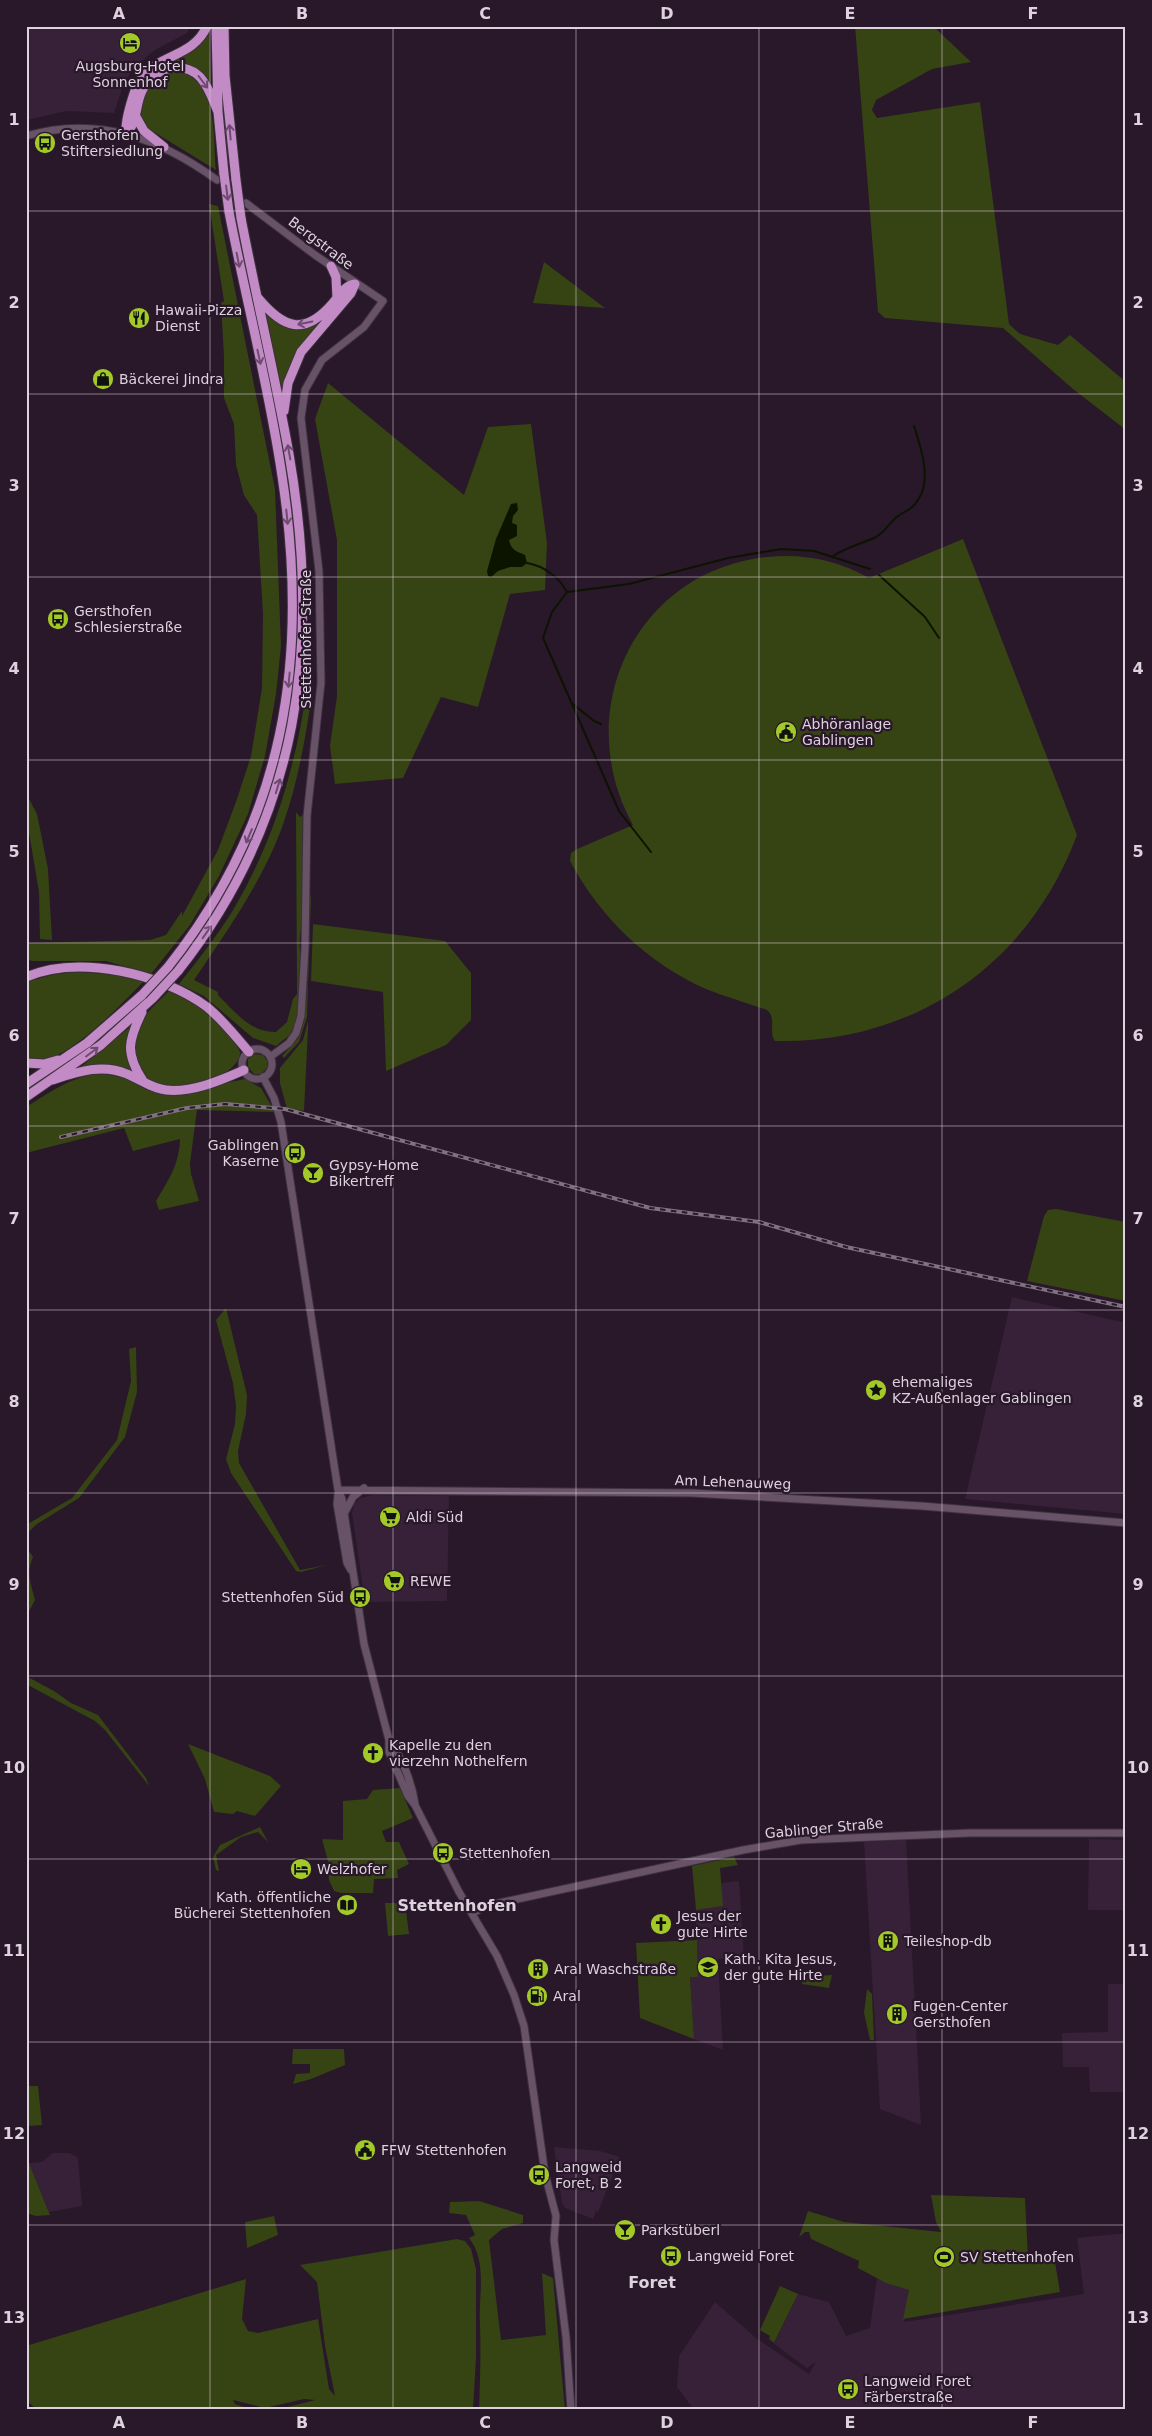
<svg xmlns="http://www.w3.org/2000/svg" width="1152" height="2436" viewBox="0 0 1152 2436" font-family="'DejaVu Sans',sans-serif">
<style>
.built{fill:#372139}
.green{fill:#364313}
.water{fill:#0c1400}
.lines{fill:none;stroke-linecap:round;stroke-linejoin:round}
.stream{stroke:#0c1400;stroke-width:2}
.tertiary-casing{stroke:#3e313f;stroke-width:9}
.trunk-casing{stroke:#3e313f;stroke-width:11}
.tertiary{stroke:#675268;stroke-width:7}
.trunk{stroke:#c38bc6;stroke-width:9}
.rail-casing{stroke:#807180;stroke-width:4}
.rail{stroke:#29172a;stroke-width:2;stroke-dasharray:5.5;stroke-linecap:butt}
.trunk-bridge-casing{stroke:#3e313f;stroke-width:11;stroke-linecap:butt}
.trunk-bridge{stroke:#c38bc6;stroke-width:9}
.oneway{stroke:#6e4b70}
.grid{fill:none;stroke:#ded2de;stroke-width:1;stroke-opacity:0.55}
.labels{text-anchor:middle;stroke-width:4.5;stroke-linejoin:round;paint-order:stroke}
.poi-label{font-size:14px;fill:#ded2de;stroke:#29172a;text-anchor:start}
.street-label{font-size:14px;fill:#ded2de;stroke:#29172a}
.quarter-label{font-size:16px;font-weight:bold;fill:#ded2de;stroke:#29172a}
.neatline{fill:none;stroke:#ded2de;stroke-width:2}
.grid-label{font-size:16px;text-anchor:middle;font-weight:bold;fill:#ded2de}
</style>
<rect width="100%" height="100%" fill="#29172a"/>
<!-- built -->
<path class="built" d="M26 26H190L187 33 155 50 138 64 125 80 114 113 67 111 26 120Z
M1012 1297 1126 1323V1514L965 1499Z
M373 1495 449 1496 447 1601 365 1602 352 1513 354 1504 360 1498Z
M1089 1839 1126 1840V1910H1088Z
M906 1840 915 2008 921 2125 880 2109 864 1842Z
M739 1881 744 1957 718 1959 723 2050 694 2039 690 1977 698 1976 696 1910 722 1906 721 1883Z
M1108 1984H1126V2092H1090L1089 2067H1063L1062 2033 1108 2032Z
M554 2147 600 2151 620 2157 598 2212 596 2211 593 2219 565 2208 562 2203Z
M53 2153H70L78 2158 82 2206 49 2212 29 2163 42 2162Z
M1126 2233V2410H694L677 2387 679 2356 715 2302 756 2338 809 2374 816 2362 807 2368 774 2344 798 2294 829 2302 846 2336 870 2328 877 2278 909 2290 904 2322 1084 2294 1077 2238Z"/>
<!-- green -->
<path class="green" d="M855 26H933L971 62 932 69 876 100 872 110 877 118 980 102 1009 324 1020 334 1058 345 1070 335 1126 382V430L1073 389 1003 328 885 318 878 312Z
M209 29 211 89 207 82 171 66 141 83Z
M180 71C219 84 213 137 216 170L149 129 139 118C139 92 154 73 180 71Z
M209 204 218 206 275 489 281 646 276 694 265 756 248 814 219 876 190 925 151 974 106 961H32L26 959V943L150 940 166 935 182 911V916L218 850 237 799 251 756 262 688 263 614 257 515 244 495 236 465 234 424 224 398V357L221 303 224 301Z
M544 262 605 308 533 303Z
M265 310 272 319 287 327 330 311 282 390Z
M328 383 464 495 488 427 531 424 547 543 545 590 510 594 478 707 441 697 403 778 335 784 330 746 337 696V540L315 419Z
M963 539 1077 835C1029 965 913 1044 775 1041 768 1033 777 1018 767 1010 747 1003 726 997 706 989 647 963 600 917 570 861L571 853 577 849 633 825C570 712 635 571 767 557 801 553 839 560 869 578Z
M307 687H313C304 750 293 814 263 870 243 909 218 944 194 980L218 992V995C235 1012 251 1033 276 1032L287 1022 293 999 297 994 296 812 300 817 303 815C302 847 303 880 303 913 302 927 297 943 301 955L298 1015 291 1034 276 1046 253 1038 204 996 179 984C198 960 217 936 233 910 274 841 296 766 307 687Z
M26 793 37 814 48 869 52 940 40 939 39 892 26 815Z
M311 896 307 1017 299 1042 284 1058 282 1056 299 1037 303 1024 308 982 306 972 309 942 308 899Z
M313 924 445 941 471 973V1020L446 1045 386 1071 383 992 311 981Z
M77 972 121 975 144 981C122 1004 76 1052 45 1060 39 1061 32 1060 26 1060V982L55 974Z
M169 991C195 1003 230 1024 240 1052 241 1085 125 1110 134 1047 135 1040 135 1031 139 1025 146 1012 159 1001 169 991Z
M308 1021V1029L304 1111 287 1109 280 1083V1068L303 1040Z
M131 1026 126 1051 133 1073 77 1070Z
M254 1054 263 1055 267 1061V1068L261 1074H254L248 1067V1059Z
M99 1073 126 1078 145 1089 164 1095 245 1079 261 1088 275 1112 197 1110 190 1163 191 1174 199 1201 159 1210 156 1201C169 1179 179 1165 180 1139L133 1151 124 1128 26 1153V1107C52 1091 69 1078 99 1073Z
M1056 1209 1126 1222V1301L1027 1281 1044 1216 1048 1210Z
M226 1308 247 1395 246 1414 238 1451 239 1463 300 1570 327 1565 301 1572 296 1571 231 1473 226 1459 235 1424 236 1406 233 1383 216 1320Z
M136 1347 137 1392 125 1437 79 1498 37 1524 26 1534V1525L72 1498 117 1440 131 1381 129 1349Z
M26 1546 33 1557C26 1573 31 1584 35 1600L26 1617Z
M26 1676 54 1691 71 1703 98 1715 146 1778 149 1786 105 1730 95 1721 26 1684Z
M188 1744 270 1776 281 1786 255 1816 237 1811 233 1814 214 1812 205 1779Z
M400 1788 413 1818 382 1831 386 1842H399L409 1864 397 1870 398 1878 374 1879 373 1893H341L334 1891 329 1880 328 1873 332 1876 322 1839 343 1840V1801L367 1799 373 1790Z
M260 1827 268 1842 258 1832 241 1837 216 1855 219 1871 216 1870 213 1857 220 1845Z
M734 1857 738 1865 720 1868 723 1906 696 1910 692 1866Z
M385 1903H405L409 1934 388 1936Z
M697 1940 698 1977H690L694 2039 640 2018 636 1943Z
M832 1975 829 1988 802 1984 803 1977Z
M867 1989 872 1994 874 2040H870L864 2013Z
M293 2049H344L345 2065 311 2079 293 2084 296 2074 310 2073V2064H292Z
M26 2086H38L42 2125 28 2126Z
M29 2141V2163L50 2215 36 2216 26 2213V2142Z
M931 2195 1025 2198 1028 2257 1054 2256 1060 2292 903 2319 909 2290 886 2283 858 2268 859 2261 811 2239 809 2232H805L799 2237 808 2211 844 2222 941 2232 936 2222Z
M479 2201 523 2215V2223L502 2229 489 2240 501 2340 546 2335 542 2273 553 2278 565 2410H479C480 2381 481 2353 480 2325 478 2296 488 2262 469 2238L475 2235 466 2215 449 2213 450 2202Z
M274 2216 278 2235 247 2248 245 2222Z
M457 2239 465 2241 471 2249 476 2269V2357L473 2410H276L315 2400 304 2399 265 2408 233 2400 235 2404 253 2410H37L26 2400V2346L246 2279 242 2319 248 2331 258 2333 318 2319 329 2389 335 2396 325 2346 317 2282 300 2265Z
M780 2286 798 2294 774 2343 769 2339 770 2336 760 2330Z"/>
<!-- water -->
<path class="water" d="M517 503 518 510 513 516 512 523 517 525V536L509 540C511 550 516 551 525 555L527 563 522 567H510L498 571 491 577 488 576 487 571 496 539 511 504Z"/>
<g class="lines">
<!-- stream -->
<path class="stream" d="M833 556C847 547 861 544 876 537 885 532 890 522 898 516 902 513 907 511 911 508 935 487 922 451 914 426
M527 563C544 566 559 577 567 592
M879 575 925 617 939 638
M573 704 594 721 601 724
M651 852 619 811 543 638 552 612 567 592 629 584 728 558 781 549 814 551 870 569"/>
<!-- tertiary casing -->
<g class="tertiary-casing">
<path id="tertiary" d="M26 136C97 115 159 138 217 180
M246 203 315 255 383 301 364 327 322 360 305 390 301 418 319 571 321 683 307 816 305 948 301 1016 296 1033 289 1043 270 1057
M242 1064a15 15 0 1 1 30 0a15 15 0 1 1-30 0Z
M263 1077 274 1098 281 1122 338 1490 342 1499 364 1644 389 1740V1752L408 1796 415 1805 459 1892 497 1956 514 1995 524 2026 545 2174 556 2216 554 2240 566 2337 571 2410
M338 1490 691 1493 922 1506 1126 1523
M338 1494 337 1504 347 1563 351 1570
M345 1512 353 1497 364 1488
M390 1741C402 1758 412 1783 415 1804
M472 1913 490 1905 743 1850 801 1840 970 1833H1126"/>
</g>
<!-- trunk casing -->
<g class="trunk-casing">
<path id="trunk" d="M216 26 218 112 224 174
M224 26 225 76 236 180
M135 115 144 131 164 147
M126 134C138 122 135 105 142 91 152 69 181 59 200 77 209 87 213 100 218 112
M126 134C125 123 128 114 131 103 134 93 137 83 144 75 162 54 194 56 207 26
M331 266 336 277 337 298
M258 298C283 328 304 337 333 303 340 295 344 286 355 284
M284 411 288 383 301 352 351 293 355 284
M168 967C285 820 310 659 282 476 269 387 246 300 229 212
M178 971C300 816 322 645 289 454 275 375 256 297 241 218
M26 977C79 954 163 974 207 1007 223 1020 236 1037 249 1052
M142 1012C128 1041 125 1053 143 1081
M26 1063 44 1064 58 1060
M52 1080C77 1072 102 1063 127 1074 140 1079 152 1089 166 1090 192 1093 221 1080 244 1070
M26 1084 87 1043 142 995
M26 1097 101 1045 153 998"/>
</g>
<!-- tertiary -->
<use href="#tertiary" class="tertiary"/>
<!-- trunk -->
<use href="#trunk" class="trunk"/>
<!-- rail casing -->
<g class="rail-casing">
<path id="rail" d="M61 1137 187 1108 225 1104 285 1109 650 1208 759 1222 846 1247 1126 1307"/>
</g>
<!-- rail -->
<use href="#rail" class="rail"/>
<!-- trunk-bridge casing -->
<g class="trunk-bridge-casing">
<path id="trunk-bridge" d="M224 174 229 212
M236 180 241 218
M142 995 168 967
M153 998 178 971"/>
</g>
<!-- trunk-bridge -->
<use href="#trunk-bridge" class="trunk-bridge"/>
</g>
<!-- one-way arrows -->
<defs><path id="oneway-shaft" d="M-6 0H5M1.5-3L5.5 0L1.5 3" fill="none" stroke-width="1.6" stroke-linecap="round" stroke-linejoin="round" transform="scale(1.25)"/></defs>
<g class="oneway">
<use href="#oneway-shaft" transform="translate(203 82) rotate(53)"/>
<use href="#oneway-shaft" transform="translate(230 132) rotate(-95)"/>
<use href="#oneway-shaft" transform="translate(227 193) rotate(83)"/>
<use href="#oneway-shaft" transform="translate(238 260) rotate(79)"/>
<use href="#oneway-shaft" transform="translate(305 323) rotate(168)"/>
<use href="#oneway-shaft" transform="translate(259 357) rotate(78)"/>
<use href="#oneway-shaft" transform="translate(289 452) rotate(-100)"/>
<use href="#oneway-shaft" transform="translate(287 517) rotate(84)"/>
<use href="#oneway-shaft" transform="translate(289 680) rotate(95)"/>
<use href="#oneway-shaft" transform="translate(278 786) rotate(-73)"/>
<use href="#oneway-shaft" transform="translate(249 836) rotate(113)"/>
<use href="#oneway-shaft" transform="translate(207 932) rotate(-55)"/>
<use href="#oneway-shaft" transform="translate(92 1052) rotate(-37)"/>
</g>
<!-- grid -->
<path class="grid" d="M210 26V2410M393 26V2410M576 26V2410M759 26V2410M942 26V2410M26 211H1126M26 394H1126M26 577H1126M26 760H1126M26 943H1126M26 1126H1126M26 1310H1126M26 1493H1126M26 1676H1126M26 1859H1126M26 2042H1126M26 2225H1126"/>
<!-- icons -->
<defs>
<g id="hotel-disc" transform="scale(1.125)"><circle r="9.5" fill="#a2c928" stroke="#29172a"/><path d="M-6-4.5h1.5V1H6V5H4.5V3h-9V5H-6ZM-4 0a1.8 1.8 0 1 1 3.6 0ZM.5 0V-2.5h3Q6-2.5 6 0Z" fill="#111"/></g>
<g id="bus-disc" transform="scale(1.125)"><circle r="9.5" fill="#a2c928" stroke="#29172a"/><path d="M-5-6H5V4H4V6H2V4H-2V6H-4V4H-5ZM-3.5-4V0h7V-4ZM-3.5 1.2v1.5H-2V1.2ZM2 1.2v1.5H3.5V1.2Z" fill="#111"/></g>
<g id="restaurant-disc" transform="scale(1.125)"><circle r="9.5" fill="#a2c928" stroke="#29172a"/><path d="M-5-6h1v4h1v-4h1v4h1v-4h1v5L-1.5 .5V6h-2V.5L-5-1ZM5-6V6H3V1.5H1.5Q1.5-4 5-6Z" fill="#111"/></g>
<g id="shop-disc" transform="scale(1.125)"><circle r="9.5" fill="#a2c928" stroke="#29172a"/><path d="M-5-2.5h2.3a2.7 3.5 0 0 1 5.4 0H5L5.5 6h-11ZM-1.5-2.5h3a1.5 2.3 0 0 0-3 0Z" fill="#111"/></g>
<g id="civic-disc" transform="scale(1.125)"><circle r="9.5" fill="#a2c928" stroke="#29172a"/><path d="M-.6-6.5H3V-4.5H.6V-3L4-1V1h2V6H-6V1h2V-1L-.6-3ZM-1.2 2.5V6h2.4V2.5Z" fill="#111"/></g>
<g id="bar-disc" transform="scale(1.125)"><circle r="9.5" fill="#a2c928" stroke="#29172a"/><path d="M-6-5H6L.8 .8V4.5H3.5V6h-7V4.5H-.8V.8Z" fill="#111"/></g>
<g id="sight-disc" transform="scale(1.125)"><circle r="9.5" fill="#a2c928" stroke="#29172a"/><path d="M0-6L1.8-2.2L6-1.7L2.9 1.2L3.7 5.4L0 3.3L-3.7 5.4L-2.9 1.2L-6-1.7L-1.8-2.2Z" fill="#111"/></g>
<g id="supermarket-disc" transform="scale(1.125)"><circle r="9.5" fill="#a2c928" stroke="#29172a"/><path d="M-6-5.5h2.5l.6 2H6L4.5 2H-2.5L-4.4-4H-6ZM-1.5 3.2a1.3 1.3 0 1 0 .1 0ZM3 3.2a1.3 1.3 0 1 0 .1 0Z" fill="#111"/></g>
<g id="church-disc" transform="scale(1.125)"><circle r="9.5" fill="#a2c928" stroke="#29172a"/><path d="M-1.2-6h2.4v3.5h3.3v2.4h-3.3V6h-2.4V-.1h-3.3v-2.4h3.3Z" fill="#111"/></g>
<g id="library-disc" transform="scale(1.125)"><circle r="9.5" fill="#a2c928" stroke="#29172a"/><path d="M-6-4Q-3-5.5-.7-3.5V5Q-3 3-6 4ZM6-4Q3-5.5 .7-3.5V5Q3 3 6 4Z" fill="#111"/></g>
<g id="building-disc" transform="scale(1.125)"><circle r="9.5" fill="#a2c928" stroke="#29172a"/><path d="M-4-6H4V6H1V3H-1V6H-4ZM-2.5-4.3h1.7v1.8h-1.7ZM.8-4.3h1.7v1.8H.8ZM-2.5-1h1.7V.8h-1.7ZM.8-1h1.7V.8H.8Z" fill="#111"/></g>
<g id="school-disc" transform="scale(1.125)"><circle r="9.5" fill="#a2c928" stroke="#29172a"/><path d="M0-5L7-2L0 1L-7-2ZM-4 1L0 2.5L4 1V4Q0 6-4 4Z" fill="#111"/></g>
<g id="fuel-disc" transform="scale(1.125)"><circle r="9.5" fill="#a2c928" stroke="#29172a"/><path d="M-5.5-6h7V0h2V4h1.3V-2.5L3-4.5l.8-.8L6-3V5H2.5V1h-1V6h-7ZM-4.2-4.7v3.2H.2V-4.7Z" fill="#111"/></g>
<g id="stadium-disc" transform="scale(1.125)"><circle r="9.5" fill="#a2c928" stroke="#29172a"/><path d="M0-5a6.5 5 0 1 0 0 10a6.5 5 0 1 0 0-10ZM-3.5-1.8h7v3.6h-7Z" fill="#111"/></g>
</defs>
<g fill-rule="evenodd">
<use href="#hotel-disc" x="130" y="43"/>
<use href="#bus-disc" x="45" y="143"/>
<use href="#restaurant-disc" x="139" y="318"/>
<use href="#shop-disc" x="103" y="379"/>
<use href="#bus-disc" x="58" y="619"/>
<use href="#civic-disc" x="786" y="732"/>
<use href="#bus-disc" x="295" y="1153"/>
<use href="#bar-disc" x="313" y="1173"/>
<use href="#sight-disc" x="876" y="1390"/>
<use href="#supermarket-disc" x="390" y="1517"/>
<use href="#supermarket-disc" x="394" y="1581"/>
<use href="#bus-disc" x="360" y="1597"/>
<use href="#church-disc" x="373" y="1753"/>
<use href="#bus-disc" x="443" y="1853"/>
<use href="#hotel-disc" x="301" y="1869"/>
<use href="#library-disc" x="347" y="1905"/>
<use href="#church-disc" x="661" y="1924"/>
<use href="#building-disc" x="888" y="1941"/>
<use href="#school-disc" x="708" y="1967"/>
<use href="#building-disc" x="538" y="1969"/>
<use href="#fuel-disc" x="537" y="1996"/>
<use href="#building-disc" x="897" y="2014"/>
<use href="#civic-disc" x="365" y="2150"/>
<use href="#bus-disc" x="539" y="2175"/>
<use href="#bar-disc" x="625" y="2230"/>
<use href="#bus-disc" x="671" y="2256"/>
<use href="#stadium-disc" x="944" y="2257"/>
<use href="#bus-disc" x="848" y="2389"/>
</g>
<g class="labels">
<!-- poi labels -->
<g class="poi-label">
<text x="130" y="71" text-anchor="middle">Augsburg-Hotel<tspan x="130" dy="16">Sonnenhof</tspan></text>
<text x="61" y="140">Gersthofen<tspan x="61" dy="16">Stiftersiedlung</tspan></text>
<text x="155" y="315">Hawaii-Pizza<tspan x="155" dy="16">Dienst</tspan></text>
<text x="119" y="384">Bäckerei Jindra</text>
<text x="74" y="616">Gersthofen<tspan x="74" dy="16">Schlesierstraße</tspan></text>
<text x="802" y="729">Abhöranlage<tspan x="802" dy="16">Gablingen</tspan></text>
<text x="279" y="1150" text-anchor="end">Gablingen<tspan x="279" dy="16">Kaserne</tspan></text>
<text x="329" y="1170">Gypsy-Home<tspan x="329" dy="16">Bikertreff</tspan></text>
<text x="892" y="1387">ehemaliges<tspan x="892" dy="16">KZ-Außenlager Gablingen</tspan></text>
<text x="406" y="1522">Aldi Süd</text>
<text x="410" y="1586">REWE</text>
<text x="344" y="1602" text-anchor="end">Stettenhofen Süd</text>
<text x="389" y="1750">Kapelle zu den<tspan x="389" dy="16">vierzehn Nothelfern</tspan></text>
<text x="459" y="1858">Stettenhofen</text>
<text x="317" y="1874">Welzhofer</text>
<text x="331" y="1902" text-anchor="end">Kath. öffentliche<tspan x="331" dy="16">Bücherei Stettenhofen</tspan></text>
<text x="677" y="1921">Jesus der<tspan x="677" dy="16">gute Hirte</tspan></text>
<text x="904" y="1946">Teileshop-db</text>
<text x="724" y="1964">Kath. Kita Jesus,<tspan x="724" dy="16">der gute Hirte</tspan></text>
<text x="554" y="1974">Aral Waschstraße</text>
<text x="553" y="2001">Aral</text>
<text x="913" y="2011">Fugen-Center<tspan x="913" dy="16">Gersthofen</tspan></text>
<text x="381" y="2155">FFW Stettenhofen</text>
<text x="555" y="2172">Langweid<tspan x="555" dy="16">Foret, B 2</tspan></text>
<text x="641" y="2235">Parkstüberl</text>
<text x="687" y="2261">Langweid Foret</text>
<text x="960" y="2262">SV Stettenhofen</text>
<text x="864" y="2386">Langweid Foret<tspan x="864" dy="16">Färberstraße</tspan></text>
</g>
<!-- street labels -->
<g class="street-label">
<text transform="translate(321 243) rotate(37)" y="5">Bergstraße</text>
<text transform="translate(306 639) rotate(-90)" y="5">Stettenhofer Straße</text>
<text transform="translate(733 1482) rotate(2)" y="5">Am Lehenauweg</text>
<text transform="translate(824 1828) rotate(-5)" y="5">Gablinger Straße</text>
</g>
<!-- quarter labels -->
<g class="quarter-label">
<text x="457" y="1911">Stettenhofen</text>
<text x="652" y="2288">Foret</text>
</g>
</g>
<!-- border -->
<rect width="1152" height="2436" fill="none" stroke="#29172a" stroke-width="55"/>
<rect x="28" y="28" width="1096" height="2380" class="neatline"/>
<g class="grid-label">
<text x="119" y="19">A</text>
<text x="302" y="19">B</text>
<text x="485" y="19">C</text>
<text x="667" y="19">D</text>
<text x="850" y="19">E</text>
<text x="1033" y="19">F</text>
<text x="14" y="125">1</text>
<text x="1138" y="125">1</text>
<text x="14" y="308">2</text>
<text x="1138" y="308">2</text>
<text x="14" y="491">3</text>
<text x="1138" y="491">3</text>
<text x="14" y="674">4</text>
<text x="1138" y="674">4</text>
<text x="14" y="857">5</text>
<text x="1138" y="857">5</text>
<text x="14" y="1041">6</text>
<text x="1138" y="1041">6</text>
<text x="14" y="1224">7</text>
<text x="1138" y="1224">7</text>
<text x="14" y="1407">8</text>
<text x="1138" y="1407">8</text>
<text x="14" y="1590">9</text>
<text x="1138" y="1590">9</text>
<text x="14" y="1773">10</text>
<text x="1138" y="1773">10</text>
<text x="14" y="1956">11</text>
<text x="1138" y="1956">11</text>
<text x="14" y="2139">12</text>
<text x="1138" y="2139">12</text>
<text x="14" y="2323">13</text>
<text x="1138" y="2323">13</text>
<text x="119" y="2428">A</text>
<text x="302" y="2428">B</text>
<text x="485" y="2428">C</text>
<text x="667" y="2428">D</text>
<text x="850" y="2428">E</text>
<text x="1033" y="2428">F</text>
</g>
</svg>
